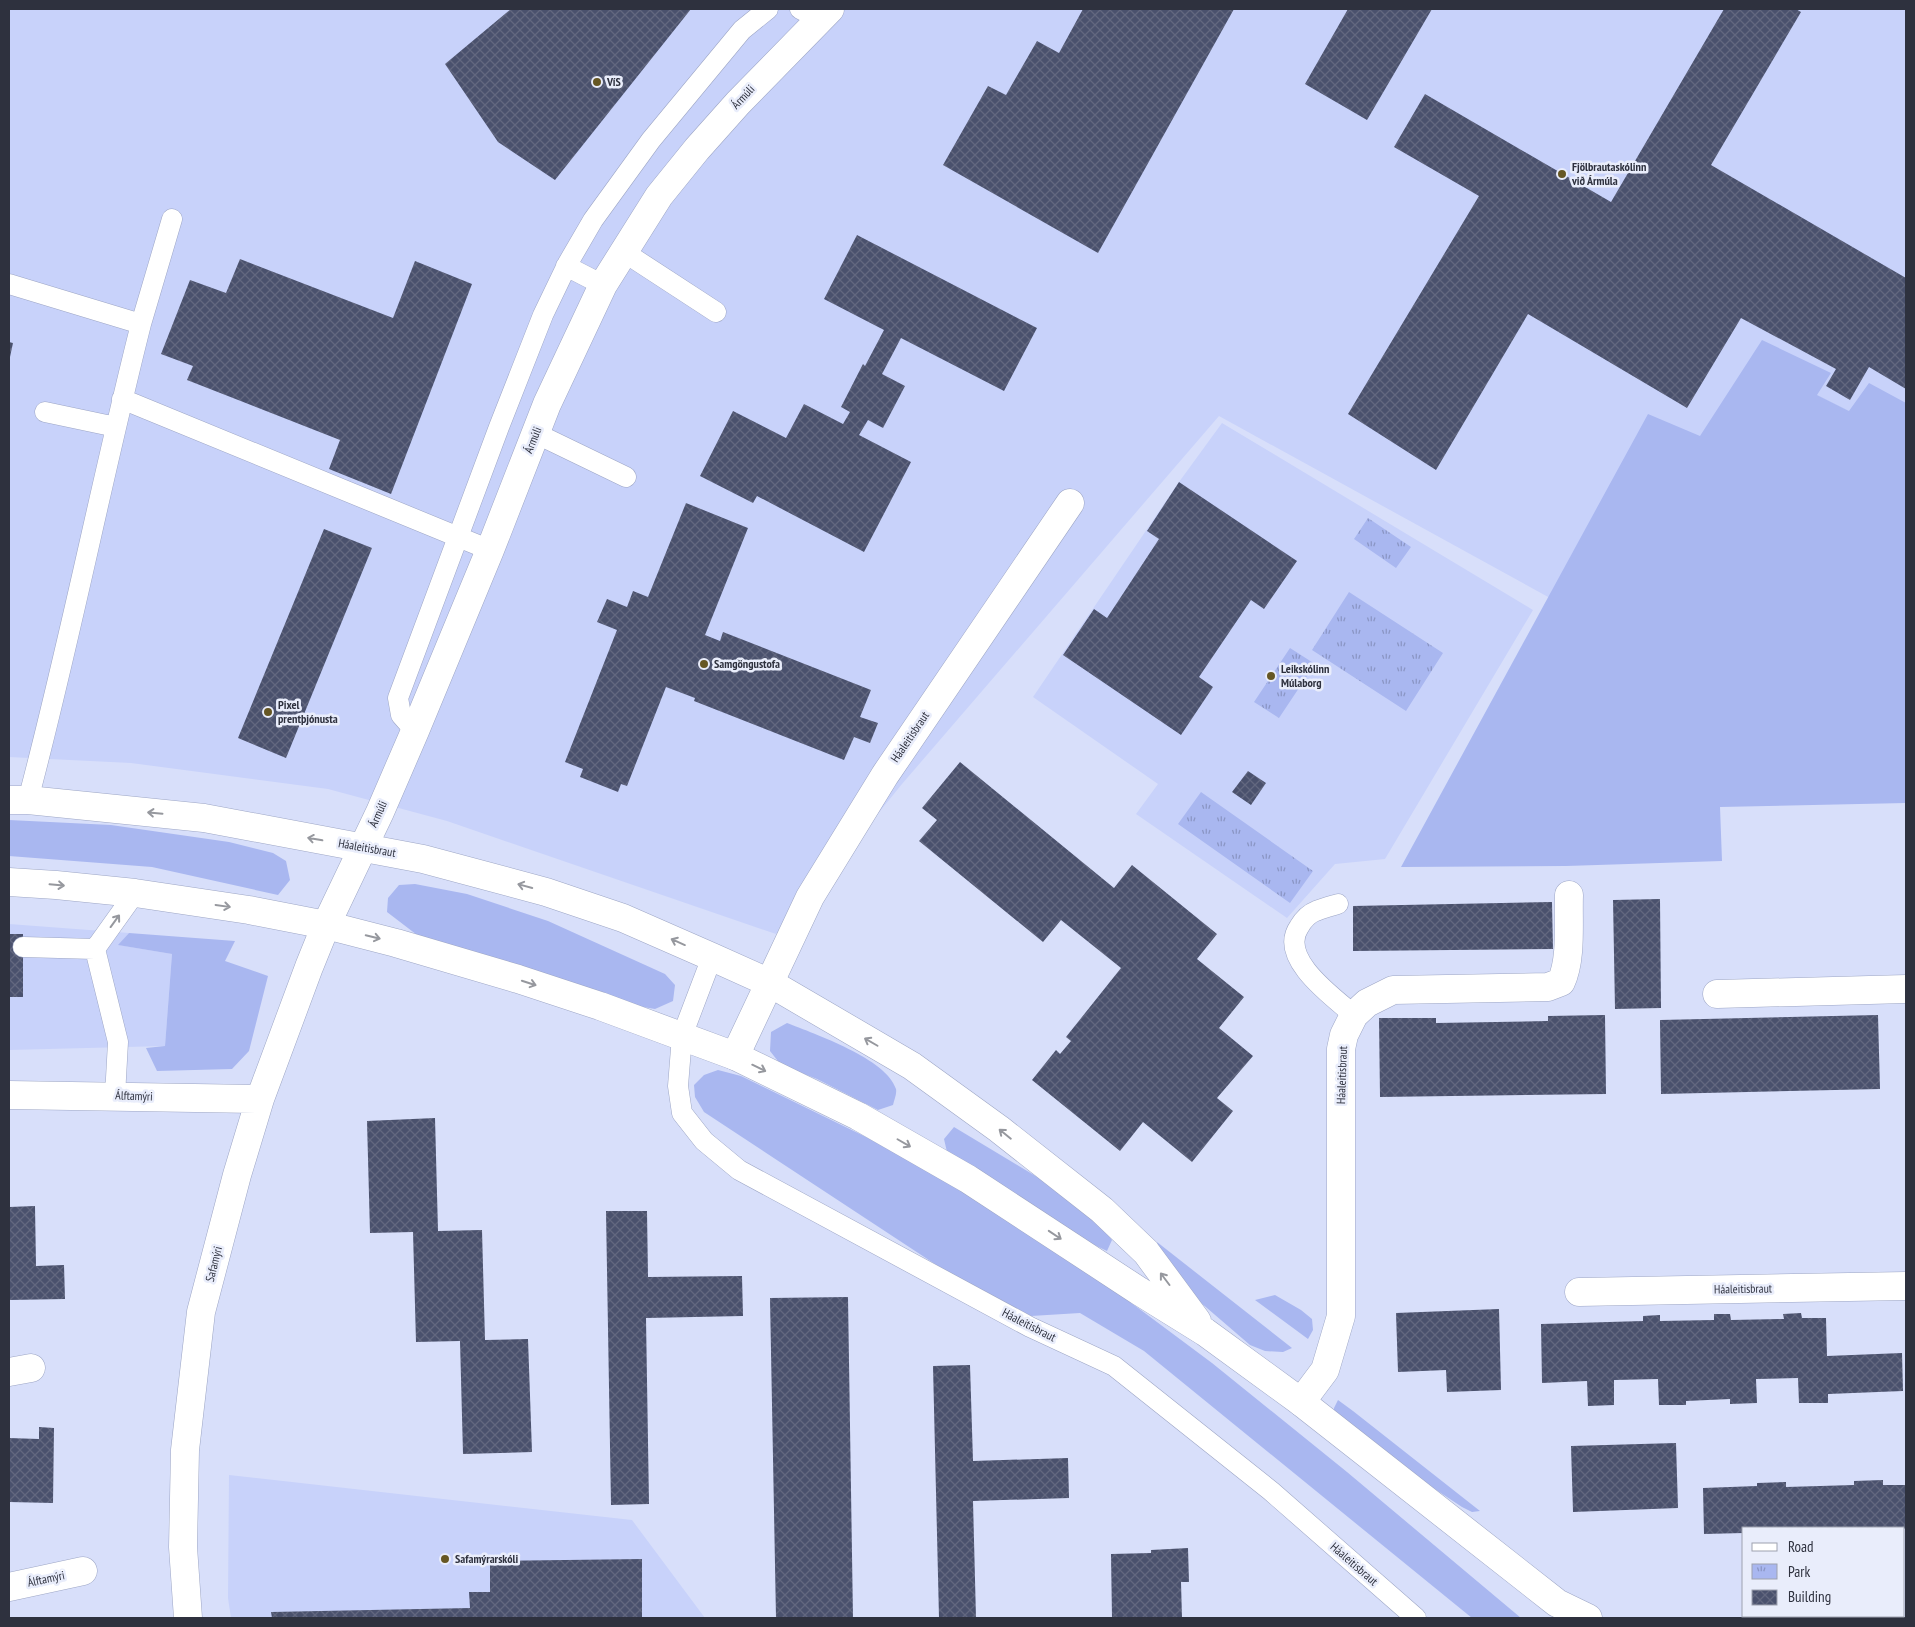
<svg xmlns="http://www.w3.org/2000/svg" width="1915" height="1627" viewBox="0 0 1915 1627" font-family="'PT Sans Narrow',sans-serif">
<style>
.built{fill:#c8d2fa}
.green{fill:#a9b7f0}
.park{fill:url(#park-tufts)}
.building{fill:url(#building-cross-hatch)}
.lines{fill:none;stroke-linecap:round;stroke-linejoin:round}
.service-casing{stroke:#9da6c5;stroke-width:21}
.minor-casing{stroke:#9da6c5;stroke-width:29}
.tertiary-casing{stroke:#9da6c5;stroke-width:29}
.service{stroke:#fff;stroke-width:20}
.minor{stroke:#fff;stroke-width:28}
.tertiary{stroke:#fff;stroke-width:28}
.oneway{stroke:#96989e}
.poi-dot{fill:#665724;stroke:#e9edfb;stroke-width:2}
.labels{text-anchor:middle;stroke-width:5;stroke-linejoin:round;paint-order:stroke}
.poi-label{font-size:12px;font-weight:bold;fill:#2e313e;stroke:#e9edfb;text-anchor:start}
.street-label{font-size:12px;fill:#2e313e;stroke:#e9edfb}
</style>
<defs>
<pattern id="park-tufts" width="24" height="20" patternUnits="userSpaceOnUse" patternTransform="scale(1.25)"><rect width="24" height="20" fill="#a9b7f0"/><path d="M3 7l-1-3M5 7V3M7 7l1-3M15 17l-1-3M17 17v-4M19 17l1-3" fill="none" stroke="#8a95c4"/></pattern>
<pattern id="building-cross-hatch" width="8" height="8" patternUnits="userSpaceOnUse" patternTransform="scale(1.25)"><rect width="8" height="8" fill="#4a516d"/><path d="M0 0l8 8M0 8l8-8" fill="none" stroke="#62677f"/></pattern>
</defs>
<rect width="100%" height="100%" fill="#d8dffa"/>
<!-- built -->
<path class="built" d="M9 9H1906V439L1816 395 1601 626 1219 416 902 784 810 897 776 934 447 821 328 789 131 763 9 757Z
M1222 423 1533 610 1385 859 1335 864 1287 918 1136 814 1158 784 1033 697 1179 482Z
M9 924 129 933 119 945 172 954 165 1046 9 1050Z
M229 1475 632 1520 705 1618H231L228 1598Z"/>
<!-- green -->
<path class="green" d="M1762 340 1831 373 1817 395 1849 411 1869 383 1906 403V803L1720 807 1722 861 1566 866 1401 867 1648 414 1700 436Z
M9 820 111 825 229 842 273 853 286 861 290 880 278 895 152 867 9 856Z
M415 884 467 894 548 921 665 974 675 985 673 1001 655 1009 637 1006 421 938 387 912 388 898 399 885Z
M129 933 235 941 225 961 268 976 249 1051 232 1069 157 1071 146 1048 165 1046 172 954 118 945Z
M787 1023C815 1034 887 1059 896 1089 897 1094 894 1100 893 1105L878 1110 817 1079 781 1065 770 1051 771 1032Z
M718 1070 741 1076 866 1137 976 1198 1075 1261 1212 1363 1347 1472 1521 1618H1472L1144 1351 1080 1313 1031 1316 941 1268 704 1112 695 1097 694 1085 704 1075Z
M954 1127 1067 1195 1102 1227 1112 1240 1107 1251 1084 1240 947 1152 944 1139Z
M1157 1242 1292 1348 1283 1352 1265 1351 1250 1345 1200 1302 1160 1252Z
M1275 1295 1301 1310 1312 1319 1313 1330 1308 1339 1255 1300Z
M1338 1400 1353 1411 1480 1511 1472 1512 1462 1507 1394 1462 1334 1417V1408Z"/>
<!-- park -->
<path class="park" d="M1368 518 1411 547 1396 568 1354 539Z
M1349 592 1443 653 1406 711 1312 650Z
M1290 648 1315 664 1279 718 1254 702Z
M1201 792 1313 871 1290 903 1178 824Z"/>
<!-- building -->
<path class="building" d="M511 9H691L555 180 498 142 445 64Z
M1083 9H1234L1098 253 943 165 988 86 1006 95 1037 41 1059 53Z
M1348 9H1432L1367 120 1305 84Z
M1724 9H1796L1801 12 1711 165 1906 278V389L1869 367 1850 400 1826 386 1836 369 1741 318 1687 408 1528 314 1436 470 1348 414 1479 196 1394 147 1425 94 1611 202Z
M857 235 1037 328 1004 391 901 338 882 374 905 386 883 428 868 420 859 435 911 462 864 552 757 496 753 503 700 476 733 411 786 438 804 404 843 424 850 412 841 407 863 364 865 366 884 330 824 299Z
M240 259 393 318 415 261 472 284 391 494 329 469 340 440 187 380 193 366 161 354 190 280 226 293Z
M9 342 13 343 10 357H9Z
M1179 482 1297 561 1264 609 1251 600 1199 677 1213 687 1181 735 1063 655 1094 609 1107 618 1159 539 1147 531Z
M686 503 748 528 705 635 720 641 723 632 871 690 860 717 878 723 870 743 854 737 844 760 694 701 695 698 666 687 627 786 621 784 618 792 580 777 583 769 565 762 617 630 597 622 607 599 627 607 633 591 648 597Z
M324 529 372 548 286 758 238 738Z
M960 762 1114 888 1132 865 1217 934 1197 959 1244 997 1219 1028 1253 1056 1217 1098 1233 1111 1192 1162 1143 1122 1120 1151 1032 1080 1056 1050 1060 1054 1071 1041 1066 1037 1121 968 1061 920 1043 942 919 841 937 820 922 808Z
M1248 771 1266 783 1251 805 1232 792Z
M1660 899 1661 1008 1615 1009 1613 900Z
M1552 902 1553 949 1353 951V906Z
M9 934H23V997H9Z
M1605 1015 1606 1094 1380 1097 1379 1018H1436V1023L1548 1021V1016Z
M1878 1015 1880 1089 1661 1094 1660 1020Z
M435 1118 438 1231 482 1230 485 1340 528 1339 532 1452 463 1454 460 1341 416 1342 413 1232 370 1233 367 1121Z
M35 1206 36 1266 64 1265 65 1299 9 1300V1207Z
M606 1211H647L648 1277 742 1276 743 1316 646 1318 649 1504 611 1505Z
M848 1297 853 1618H776L770 1298Z
M1499 1309 1501 1390 1447 1392 1446 1370 1398 1372 1396 1313Z
M1801 1313 1802 1318H1826L1827 1356 1902 1353 1903 1391 1828 1394V1403H1799L1798 1378 1756 1379 1757 1403 1730 1404V1399L1686 1401V1405H1659L1658 1379 1614 1380V1405L1588 1406 1587 1381 1542 1383 1541 1324 1643 1321V1316L1660 1315V1321L1714 1320V1314H1730L1731 1320 1784 1319 1783 1314Z
M970 1365 973 1461 1068 1458 1069 1498 973 1501 976 1618H939L933 1366Z
M39 1427 54 1428 53 1503 9 1502V1438L39 1439Z
M1676 1443 1678 1508 1573 1512 1571 1446Z
M1883 1480V1485H1905L1906 1530 1904 1528H1744V1533L1704 1534 1703 1488 1757 1486V1483L1786 1482V1487L1854 1485V1481Z
M1188 1548 1189 1582H1181L1182 1618H1112L1111 1554 1151 1553V1550Z
M642 1559V1618H272L271 1612 470 1608 469 1592H490V1561Z"/>
<g class="lines">
<!-- service casing -->
<g class="service-casing">
<path id="service" d="M800 9 819 19
M624 252 716 312
M566 266 603 285
M9 284 141 324C101 482 70 642 28 800
M141 324 172 219
M122 399 490 550
M45 412 116 427
M535 433 626 477
M415 731 401 715 398 698 499 427 543 315 568 263 593 220 651 140 742 30 768 9
M1338 904C1331 906 1323 908 1316 911 1308 914 1303 920 1299 927 1278 958 1333 997 1354 1015
M23 947 95 949
M95 949 118 1042 115 1096
M95 949 135 893
M712 957 682 1036 678 1086 682 1113 704 1141 739 1170 1030 1327 1114 1366 1271 1491 1416 1618"/>
</g>
<!-- minor casing -->
<g class="minor-casing">
<path id="minor" d="M1717 994 1906 989
M735 1056 810 897 885 775 1070 503
M9 1095 260 1099
M1579 1292 1906 1286
M9 1372 31 1368
M1301 1402 1325 1370 1341 1316V1049L1344 1035 1354 1015 1367 1003 1393 990 1548 987 1561 982C1572 959 1568 921 1569 895
M9 1587 83 1571
M188 1618 183 1547 185 1450 201 1312 237 1175 260 1099 309 967 326 925 380 812 415 731 490 550 547 404 603 285 659 196 697 149 738 103 830 9"/>
</g>
<!-- tertiary casing -->
<g class="tertiary-casing">
<path id="tertiary" d="M9 800H28L204 818 423 859 546 892 623 918 712 957 770 983 912 1066 999 1129 1102 1210 1146 1252 1197 1321
M9 882 56 885 135 893 249 910 326 925 396 943 518 979 600 1006 735 1056 858 1116 968 1179 1139 1291 1205 1332 1301 1402 1557 1603 1588 1618"/>
</g>
<!-- service -->
<use href="#service" class="service"/>
<!-- minor -->
<use href="#minor" class="minor"/>
<!-- tertiary -->
<use href="#tertiary" class="tertiary"/>
</g>
<!-- one-way arrows -->
<defs><path id="oneway-shaft" d="M-6 0H5M1.5-3L5.5 0L1.5 3" fill="none" stroke-width="1.6" stroke-linecap="round" stroke-linejoin="round" transform="scale(1.25)"/></defs>
<g class="oneway">
<use href="#oneway-shaft" transform="translate(155 813) rotate(-175)"/>
<use href="#oneway-shaft" transform="translate(315 839) rotate(-170)"/>
<use href="#oneway-shaft" transform="translate(57 885) rotate(5)"/>
<use href="#oneway-shaft" transform="translate(525 886) rotate(-165)"/>
<use href="#oneway-shaft" transform="translate(223 906) rotate(8)"/>
<use href="#oneway-shaft" transform="translate(115 921) rotate(-54)"/>
<use href="#oneway-shaft" transform="translate(373 937) rotate(14)"/>
<use href="#oneway-shaft" transform="translate(678 942) rotate(-156)"/>
<use href="#oneway-shaft" transform="translate(529 983) rotate(18)"/>
<use href="#oneway-shaft" transform="translate(871 1042) rotate(-150)"/>
<use href="#oneway-shaft" transform="translate(759 1068) rotate(26)"/>
<use href="#oneway-shaft" transform="translate(1005 1134) rotate(-141)"/>
<use href="#oneway-shaft" transform="translate(904 1143) rotate(30)"/>
<use href="#oneway-shaft" transform="translate(1055 1235) rotate(34)"/>
<use href="#oneway-shaft" transform="translate(1165 1279) rotate(-127)"/>
</g>
<!-- markers -->
<g class="poi-dot">
<circle cx="597" cy="82" r="5"/>
<circle cx="1562" cy="174" r="5"/>
<circle cx="704" cy="664" r="5"/>
<circle cx="1271" cy="676" r="5"/>
<circle cx="268" cy="712" r="5"/>
<circle cx="445" cy="1559" r="5"/>
</g>
<g class="labels">
<!-- poi labels -->
<g class="poi-label">
<text x="607" y="86">VíS</text>
<text x="1572" y="171">Fjölbrautaskólinn<tspan x="1572" dy="14">við Ármúla</tspan></text>
<text x="714" y="668">Samgöngustofa</text>
<text x="1281" y="673">Leikskólinn<tspan x="1281" dy="14">Múlaborg</tspan></text>
<text x="278" y="709">Pixel<tspan x="278" dy="14">prentþjónusta</tspan></text>
<text x="455" y="1563">Safamýrarskóli</text>
</g>
<!-- street labels -->
<g class="street-label">
<text transform="translate(743 97) rotate(-47)" y="4">Ármúli</text>
<text transform="translate(533 440) rotate(-68)" y="4">Ármúli</text>
<text transform="translate(910 737) rotate(-56)" y="4">Háaleitisbraut</text>
<text transform="translate(378 814) rotate(-66)" y="4">Ármúli</text>
<text transform="translate(367 848) rotate(10)" y="4">Háaleitisbraut</text>
<text transform="translate(1342 1075) rotate(-88)" y="4">Háaleitisbraut</text>
<text transform="translate(134 1096) rotate(2)" y="4">Álftamýri</text>
<text transform="translate(214 1264) rotate(-76)" y="4">Safamýri</text>
<text transform="translate(1743 1289) rotate(-1)" y="4">Háaleitisbraut</text>
<text transform="translate(1029 1325) rotate(27)" y="4">Háaleitisbraut</text>
<text transform="translate(1354 1564) rotate(41)" y="4">Háaleitisbraut</text>
<text transform="translate(46 1579) rotate(-12)" y="4">Álftamýri</text>
</g>
</g>
<!-- border -->
<rect width="1915" height="1627" fill="none" stroke="#2e313e" stroke-width="20"/>
<!-- legend -->
<rect x="1742" y="1527" width="162" height="90" fill="#e9edfb" stroke="#9ea2af"/>
<rect x="1752" y="1543" width="25" height="8" fill="#ffffff" stroke="#9ea2af"/>
<text x="1788" y="1552" font-size="15" fill="#2e313e">Road</text>
<rect x="1752" y="1564" width="25" height="15" fill="url(#park-tufts)" stroke="#9ea2af"/>
<text x="1788" y="1577" font-size="15" fill="#2e313e">Park</text>
<rect x="1752" y="1590" width="25" height="15" fill="url(#building-cross-hatch)" stroke="#9ea2af"/>
<text x="1788" y="1602" font-size="15" fill="#2e313e">Building</text>
</svg>
